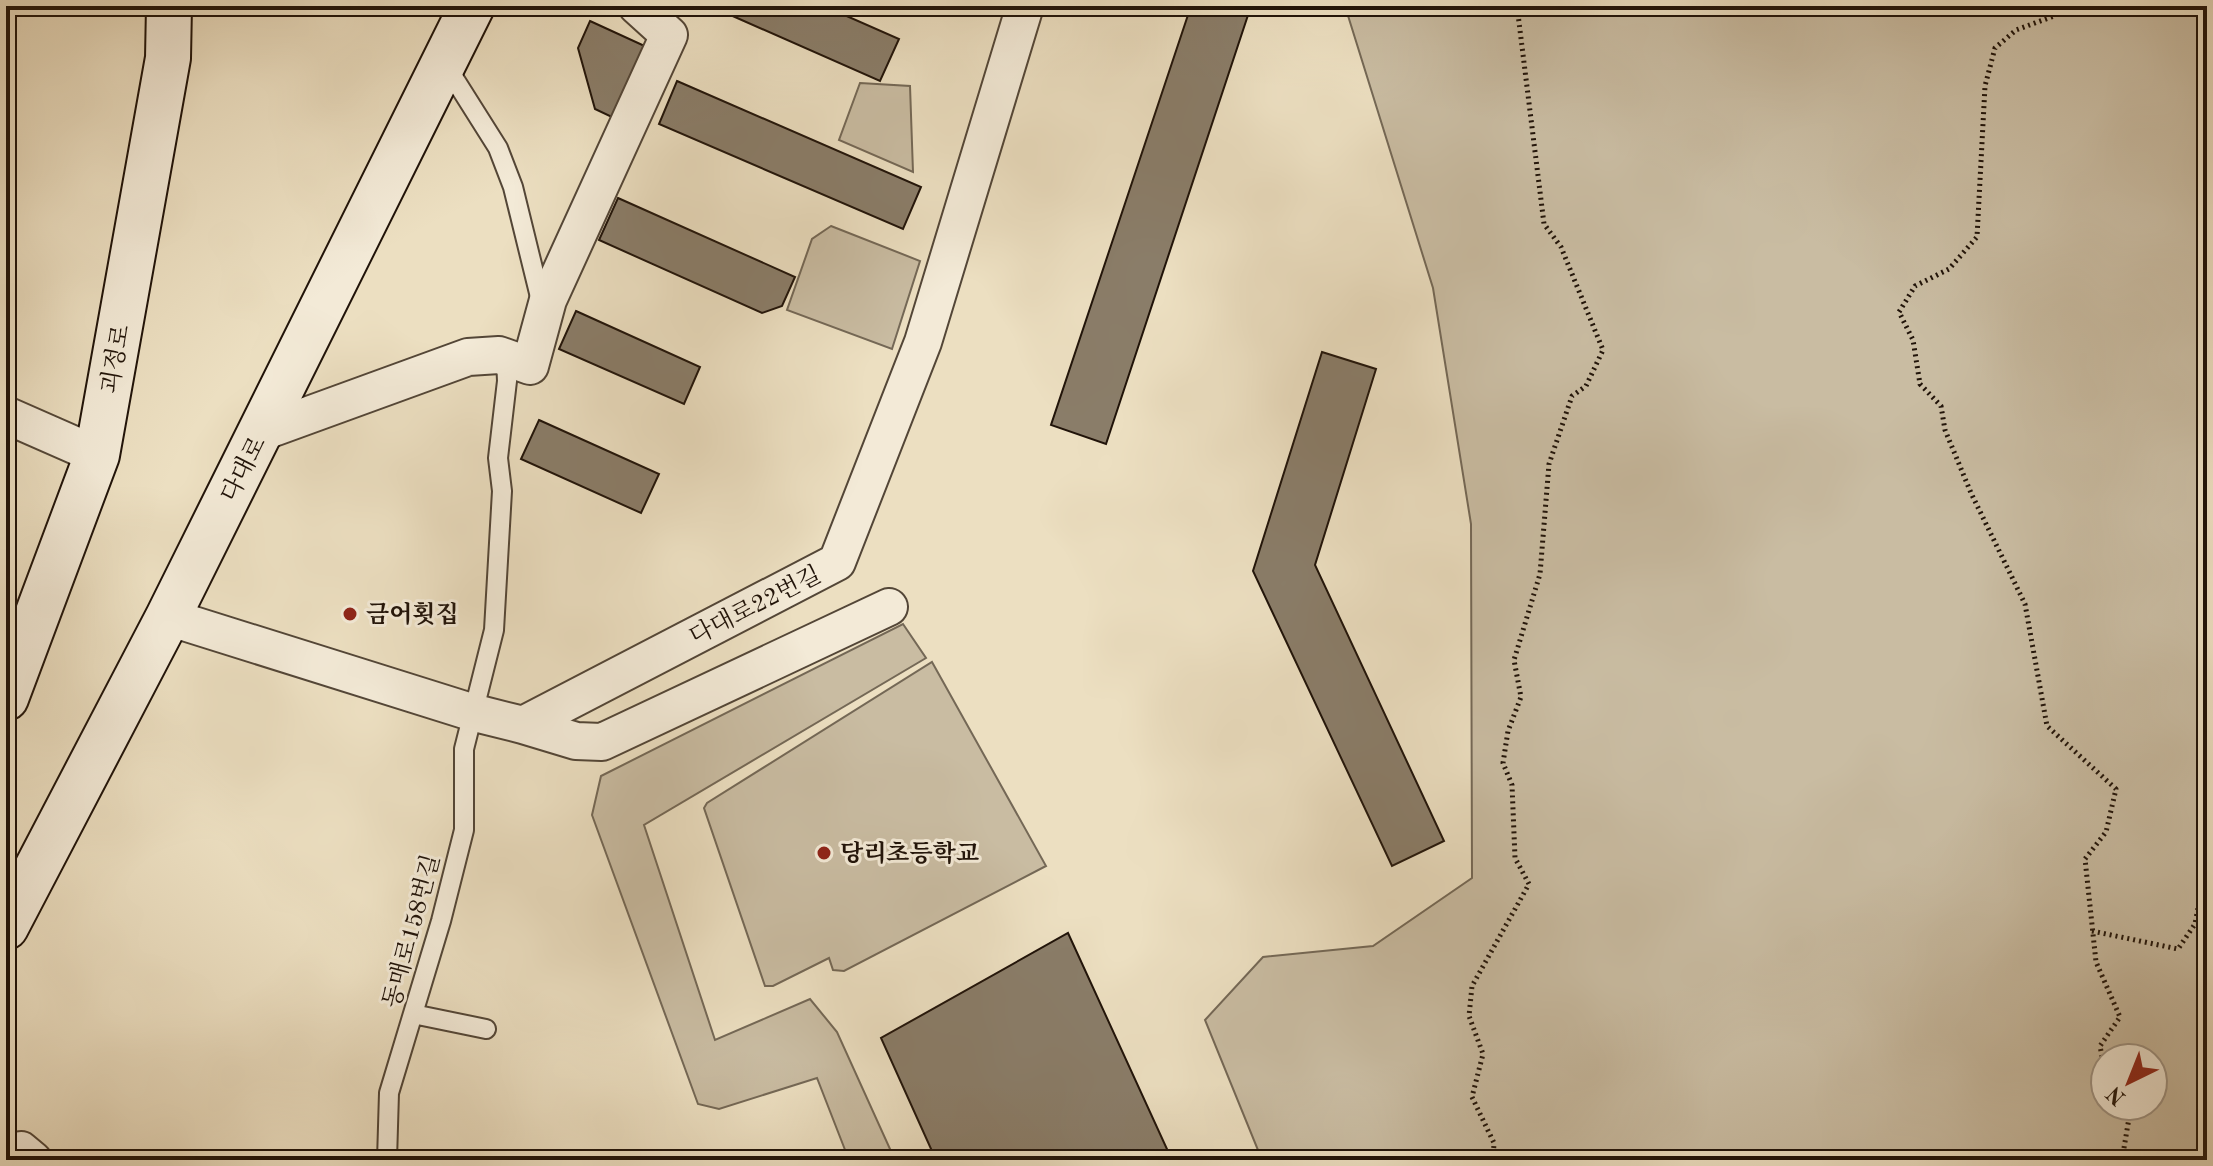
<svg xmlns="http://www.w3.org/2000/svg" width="2213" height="1166" viewBox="0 0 2213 1166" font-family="'Old Standard TT','Noto Serif KR',serif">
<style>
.green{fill:#c9bca2;stroke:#746856;stroke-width:2;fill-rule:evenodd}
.building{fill:#8a7d69;stroke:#201309;stroke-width:2}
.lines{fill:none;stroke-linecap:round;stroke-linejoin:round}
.lane-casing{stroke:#534637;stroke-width:22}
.street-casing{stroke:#534637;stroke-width:40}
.secondary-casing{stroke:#201309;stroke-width:48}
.path{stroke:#201309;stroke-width:5;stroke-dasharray:2 4;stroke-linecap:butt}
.lane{stroke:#f3ead7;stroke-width:18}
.street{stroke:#f3ead7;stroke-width:36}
.secondary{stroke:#f3ead7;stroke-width:44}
.poi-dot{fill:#8f2418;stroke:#f3ead7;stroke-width:3}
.labels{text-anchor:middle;stroke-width:6;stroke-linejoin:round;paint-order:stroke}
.street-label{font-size:24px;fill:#201309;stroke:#f3ead7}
.poi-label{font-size:24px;font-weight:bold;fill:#201309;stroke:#f3ead7;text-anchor:start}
</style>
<rect width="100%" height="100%" fill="#ecdfc1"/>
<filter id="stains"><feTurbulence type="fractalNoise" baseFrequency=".0025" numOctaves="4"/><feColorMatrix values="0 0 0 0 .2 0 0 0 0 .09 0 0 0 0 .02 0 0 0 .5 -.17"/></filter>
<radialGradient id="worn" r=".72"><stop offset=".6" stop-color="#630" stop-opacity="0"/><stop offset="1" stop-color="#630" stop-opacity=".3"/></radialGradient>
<!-- green -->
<path class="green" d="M1345 6H2207V1160H1262L1205 1020 1263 957 1373 946 1472 878 1471 524 1433 288ZM2105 1058H2153V1106H2105Z
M860 83 910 86 913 172 839 140Z
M831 226 920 261 892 349 787 310 812 239Z
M903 624 926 658 644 825 715 1040 810 999 837 1032 895 1160H849L817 1078 719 1109 698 1104 592 815 601 776Z
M932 662 1046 866 844 971 833 970 829 958 773 986H765L704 808 707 803Z"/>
<!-- building -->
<path class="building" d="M710 6H824L899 39 880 81Z
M1191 6H1251L1106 444 1051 425Z
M590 21 649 48 616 119 595 109 578 48Z
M677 81 921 187 903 229 659 124Z
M618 198 795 277 782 306 762 313 599 240Z
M576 311 700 367 684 404 559 349Z
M1322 352 1376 369 1315 565 1444 841 1392 866 1253 571Z
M539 420 659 474 641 513 521 459Z
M1068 933 1172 1160H936L881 1038Z"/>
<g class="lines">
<!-- lane casing -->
<g class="lane-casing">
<path id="lane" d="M445 64 498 148 513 187 542 305
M413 1014 486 1029
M387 1160 389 1093 441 921 464 830V749L494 630 502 491 498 458 507 381 506 358"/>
</g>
<!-- street casing -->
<g class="street-casing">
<path id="street" d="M6 415 97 455
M262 432 468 357 499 355 530 366 548 300 669 35 637 6
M168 617 471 712 523 725 837 562 923 342 1025 6
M523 725 576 741 602 742 889 607
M6 1152 21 1150 33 1160"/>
</g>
<!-- secondary casing -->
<g class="secondary-casing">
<path id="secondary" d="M6 698 97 455 168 58 169 6
M6 927 168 617 472 6"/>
</g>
<!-- path -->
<path class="path" d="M2051 6 2054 16 2016 30 1995 48 1985 86 1977 237 1949 269 1915 286 1899 312 1913 340 1920 384 1941 406 1945 430 1971 493 2025 604 2047 726 2116 789 2106 832 2085 859 2096 962 2120 1017 2100 1046 2105 1072
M2092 931 2178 949 2195 924 2203 881 2204 815 2207 811
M1493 1160 1494 1143 1472 1097 1483 1054 1469 1016 1472 986 1529 884 1515 858 1512 785 1503 763 1508 731 1521 697 1514 660 1540 574 1549 464 1572 396 1586 386 1603 350 1561 247 1544 224 1517 6
M2122 1160 2131 1106"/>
<!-- lane -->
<use href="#lane" class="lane"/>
<!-- street -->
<use href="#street" class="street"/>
<!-- secondary -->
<use href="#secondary" class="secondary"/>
</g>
<!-- markers -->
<g class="poi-dot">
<circle cx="350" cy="614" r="8"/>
<circle cx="824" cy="853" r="8"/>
</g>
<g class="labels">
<!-- street labels -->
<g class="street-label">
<text transform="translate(115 359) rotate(-80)" y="8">괴정로</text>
<text transform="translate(243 469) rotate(-63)" y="8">다대로</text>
<text transform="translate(755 605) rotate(-27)" y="8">다대로22번길</text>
<text transform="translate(411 931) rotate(-75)" y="8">동매로158번길</text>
</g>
<!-- poi labels -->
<g class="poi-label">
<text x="366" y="622">금어횟집</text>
<text x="840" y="861">당리초등학교</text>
</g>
</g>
<!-- margin -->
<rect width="2213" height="1166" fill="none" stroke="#ecdfc1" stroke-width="32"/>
<rect x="8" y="8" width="2197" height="1150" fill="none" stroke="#201309" stroke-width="4"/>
<rect x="16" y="16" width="2181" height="1134" fill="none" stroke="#201309" stroke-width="2"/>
<!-- north arrow -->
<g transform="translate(2129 1082) rotate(223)"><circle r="38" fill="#f3ead7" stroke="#9f9485" stroke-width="2"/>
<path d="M0-6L14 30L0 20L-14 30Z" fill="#8f2418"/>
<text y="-12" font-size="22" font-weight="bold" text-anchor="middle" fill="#201309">N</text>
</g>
<rect width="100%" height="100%" filter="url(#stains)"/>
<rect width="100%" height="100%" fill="url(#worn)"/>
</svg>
